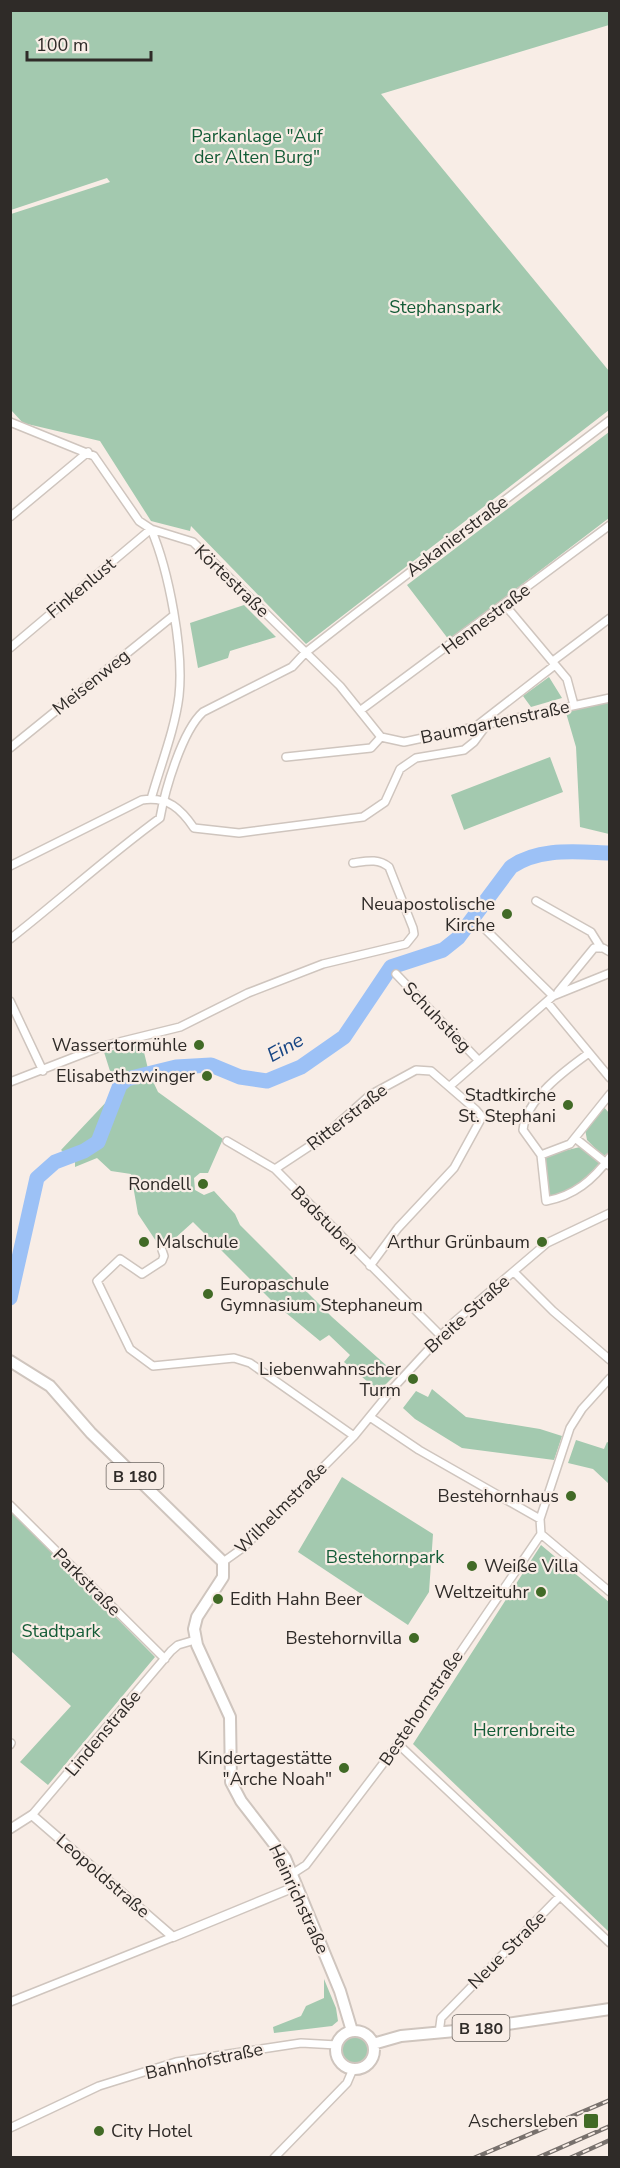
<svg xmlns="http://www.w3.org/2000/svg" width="620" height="2168" viewBox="0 0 620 2168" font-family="'Nunito Sans',sans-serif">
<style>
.green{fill:#a3c9af}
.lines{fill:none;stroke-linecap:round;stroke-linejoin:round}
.river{stroke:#9cc1f6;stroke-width:15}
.minor-casing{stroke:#cfc5be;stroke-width:10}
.tertiary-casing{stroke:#cfc5be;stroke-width:11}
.primary-casing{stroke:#cfc5be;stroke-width:14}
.minor{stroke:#fff;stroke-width:7}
.tertiary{stroke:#fff;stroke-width:8}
.primary{stroke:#fff;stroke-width:10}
.rail-casing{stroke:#78716d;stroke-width:4.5}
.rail{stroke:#f8ede6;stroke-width:2;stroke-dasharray:7;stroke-linecap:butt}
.poi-dot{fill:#416a26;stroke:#f8ede6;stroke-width:2}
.labels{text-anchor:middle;stroke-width:4.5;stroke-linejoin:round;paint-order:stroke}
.shield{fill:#f8ede6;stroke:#6b6561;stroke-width:1.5}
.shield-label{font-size:16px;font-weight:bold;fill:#2f2b28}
.park-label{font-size:18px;fill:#145c37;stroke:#f8ede6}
.street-label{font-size:18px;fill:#2f2b28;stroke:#f8ede6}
.poi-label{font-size:18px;fill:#2f2b28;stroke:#f8ede6;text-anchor:end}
.water-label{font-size:20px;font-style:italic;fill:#184684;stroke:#f8ede6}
</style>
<rect width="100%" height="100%" fill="#f8ede6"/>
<!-- green -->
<path class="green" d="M11 10 609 11V25L381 94 609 371V410L306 644 191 526 190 531 151 521 100 441 23 423 11 410V214L110 182 107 178 11 210Z
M609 432V518L449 640 407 585Z
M244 605 276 637 230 651 228 658 198 668 190 623Z
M549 677 562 698 531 707 523 696Z
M609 698V834L580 827 576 747 564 706Z
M550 757 563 792 464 830 451 795Z
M142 1044 149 1073 158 1092 223 1139 208 1173H200L194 1178 195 1190 204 1195 214 1191 235 1214 240 1225 332 1317 396 1374 383 1387H374L344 1362 350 1355 329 1335 320 1341 274 1303 193 1222 162 1250 138 1214 131 1174 111 1171 97 1158 75 1167V1162L61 1150 110 1098 115 1087 104 1052Z
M603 1106 609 1113V1153L603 1156 587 1140 585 1129Z
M580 1147 601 1163C587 1181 571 1193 548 1198L544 1159 555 1153Z
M432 1389 466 1417 540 1429 562 1436 554 1460 462 1448 415 1419 403 1408 416 1391 428 1397Z
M576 1440 604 1449 607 1442 609 1443V1484L593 1469 568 1463Z
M342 1477 433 1534 429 1592 408 1625 298 1552Z
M11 1511 155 1657 48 1785 20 1762 71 1706 11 1651Z
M541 1545 609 1602V1932L413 1744Z
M324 1979 336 2008 338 2021 332 2026 274 2033 273 2027 301 2016 306 2006 324 1998Z
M342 2050a13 13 0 1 1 26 0a13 13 0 1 1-26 0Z"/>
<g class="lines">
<!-- river -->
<path class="river" d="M10 1298 37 1178 55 1162 84 1151 98 1142 120 1085 127 1079 176 1067 211 1065 240 1077 267 1081 301 1067 344 1037 391 967 443 950 458 938 511 867C539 847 577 852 610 853"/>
<!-- minor casing -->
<g class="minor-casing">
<path id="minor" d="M10 422 94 456 139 521 151 529 193 542 340 686 381 737
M10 517 88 452
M505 605 567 679 574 705
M10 648 151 529C169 571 184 651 179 696 175 729 160 767 151 799
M553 661 610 618
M361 710 610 525
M479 724 555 665
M381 737 404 742 610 698
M10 748 173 616
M286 757 371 748 381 737
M10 866 142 800C168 796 181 809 194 828L239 833 363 817 385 802 400 769 416 758 464 750 474 742 488 723
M536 901 591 932 601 948
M485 929 553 996
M10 939C61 899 108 856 160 818 165 790 182 731 203 712L292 667 305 653 355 614 610 420
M396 974 478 1060
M558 992 594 948H603L610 952
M10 1001 43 1071
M547 1002 610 1078
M10 1082 103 1046 180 1027 248 993 323 964 406 944 414 934 413 928 389 867C378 858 367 861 353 863
M450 1086 553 996 610 973
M610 1094 570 1144 541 1155 546 1201C574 1196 593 1180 610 1157
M575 1138 610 1166
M227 1141 275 1169 440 1335
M541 1155 523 1130C526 1099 564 1071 589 1053
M275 1169 322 1138 370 1095 416 1070 431 1071 476 1110 482 1117 454 1168 398 1228 370 1266
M162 1250 164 1256 162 1261 142 1274 120 1259 97 1281 130 1349 153 1366 234 1358 250 1363 354 1436
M514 1272 553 1311 610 1360
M370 1417 419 1450 540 1519
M10 1505 165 1659
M541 1534 540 1519 570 1428 582 1409 610 1378
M541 1534 610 1592
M223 1562 244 1547 354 1436 394 1387 453 1323 547 1243 610 1213
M398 1744 610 1943
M10 1745 11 1743
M32 1815 171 1651 178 1645 195 1640
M292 1874 306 1865 398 1744 541 1534
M10 2002 173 1937
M439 2033 441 2018 560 1896
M10 2128 99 2086 176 2062 301 2043 337 2045
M274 2158 347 2083 353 2069"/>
</g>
<!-- tertiary casing -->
<g class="tertiary-casing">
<path id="tertiary" d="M10 1829 32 1815 173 1937 297 1886"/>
</g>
<!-- primary casing -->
<g class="primary-casing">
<path id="primary" d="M10 1361 50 1386 91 1433 223 1562V1577L197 1617 194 1629 197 1645 230 1717 231 1782 241 1801 285 1858 340 1991 352 2031
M336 2050a19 19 0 1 1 38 0a19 19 0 1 1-38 0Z
M373 2044 401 2036 466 2030 610 2009"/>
</g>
<!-- minor -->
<use href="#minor" class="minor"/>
<!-- tertiary -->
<use href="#tertiary" class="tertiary"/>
<!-- primary -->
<use href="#primary" class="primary"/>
<!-- rail casing -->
<g class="rail-casing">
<path id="rail" d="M474 2158 610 2100
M537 2158 610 2126
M570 2158 610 2140"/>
</g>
<!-- rail -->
<use href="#rail" class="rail"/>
</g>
<!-- markers -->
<g class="poi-dot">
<circle cx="507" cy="914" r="6"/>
<circle cx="199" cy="1045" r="6"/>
<circle cx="207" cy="1076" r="6"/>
<circle cx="568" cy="1105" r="6"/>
<circle cx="203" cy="1184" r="6"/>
<circle cx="144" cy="1242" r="6"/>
<circle cx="542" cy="1242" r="6"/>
<circle cx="208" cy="1294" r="6"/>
<circle cx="413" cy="1379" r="6"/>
<circle cx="571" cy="1496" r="6"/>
<circle cx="472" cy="1566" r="6"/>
<circle cx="541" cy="1592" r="6"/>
<circle cx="218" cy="1599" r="6"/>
<circle cx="414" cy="1638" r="6"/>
<circle cx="344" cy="1768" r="6"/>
<rect x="583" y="2113" width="16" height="16" rx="3"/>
<circle cx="99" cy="2131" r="6"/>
</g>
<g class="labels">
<!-- shield labels -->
<g class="shield">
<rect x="106.5" y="1463" width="57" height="26" rx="4.5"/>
<rect x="452.5" y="2015" width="57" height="26" rx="4.5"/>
</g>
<g class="shield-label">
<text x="135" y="1482">B 180</text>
<text x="481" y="2034">B 180</text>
</g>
<!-- park labels -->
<g class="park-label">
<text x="257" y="142">Parkanlage "Auf<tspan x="257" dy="21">der Alten Burg"</tspan></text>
<text x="445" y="313">Stephanspark</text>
<text x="385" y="1563">Bestehornpark</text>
<text x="61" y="1637">Stadtpark</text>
<text x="524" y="1736">Herrenbreite</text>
</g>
<!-- street labels -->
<g class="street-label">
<text transform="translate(457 536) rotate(-37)" y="6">Askanierstraße</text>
<text transform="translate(232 581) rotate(44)" y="6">Körtestraße</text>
<text transform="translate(81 588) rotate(-40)" y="6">Finkenlust</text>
<text transform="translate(486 619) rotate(-37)" y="6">Hennestraße</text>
<text transform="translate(91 682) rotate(-39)" y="6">Meisenweg</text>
<text transform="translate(495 722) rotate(-12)" y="6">Baumgartenstraße</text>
<text transform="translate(437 1017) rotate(46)" y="6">Schuhstieg</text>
<text transform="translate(347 1117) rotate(-38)" y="6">Ritterstraße</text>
<text transform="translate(325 1220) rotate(45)" y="6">Badstuben</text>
<text transform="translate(467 1314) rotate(-42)" y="6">Breite Straße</text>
<text transform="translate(281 1508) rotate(-45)" y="6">Wilhelmstraße</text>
<text transform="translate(87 1582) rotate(45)" y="6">Parkstraße</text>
<text transform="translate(421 1708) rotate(-56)" y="6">Bestehornstraße</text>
<text transform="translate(103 1733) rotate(-50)" y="6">Lindenstraße</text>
<text transform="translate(103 1876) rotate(41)" y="6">Leopoldstraße</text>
<text transform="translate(299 1899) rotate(65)" y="6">Heinrichstraße</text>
<text transform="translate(507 1950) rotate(-45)" y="6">Neue Straße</text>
<text transform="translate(204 2061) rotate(-12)" y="6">Bahnhofstraße</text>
</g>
<!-- poi labels -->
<g class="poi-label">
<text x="495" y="910">Neuapostolische<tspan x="495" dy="21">Kirche</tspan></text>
<text x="187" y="1051">Wassertormühle</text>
<text x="195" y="1082">Elisabethzwinger</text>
<text x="556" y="1101">Stadtkirche<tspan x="556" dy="21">St. Stephani</tspan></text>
<text x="191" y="1190">Rondell</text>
<text x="156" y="1248" text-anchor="start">Malschule</text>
<text x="530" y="1248">Arthur Grünbaum</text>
<text x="220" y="1290" text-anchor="start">Europaschule<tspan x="220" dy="21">Gymnasium Stephaneum</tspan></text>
<text x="401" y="1375">Liebenwahnscher<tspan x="401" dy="21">Turm</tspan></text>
<text x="559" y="1502">Bestehornhaus</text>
<text x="484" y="1572" text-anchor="start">Weiße Villa</text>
<text x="529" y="1598">Weltzeituhr</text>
<text x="230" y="1605" text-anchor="start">Edith Hahn Beer</text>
<text x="402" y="1644">Bestehornvilla</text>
<text x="332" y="1764">Kindertagestätte<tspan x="332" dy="21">"Arche Noah"</tspan></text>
<text x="578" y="2127">Aschersleben</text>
<text x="111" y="2137" text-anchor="start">City Hotel</text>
</g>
<!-- water labels -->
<g class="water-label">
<text transform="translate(285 1047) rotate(-29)" y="7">Eine</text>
</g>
</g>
<!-- border -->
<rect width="620" height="2168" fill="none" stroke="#2f2b28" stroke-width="24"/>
<!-- scale -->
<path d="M27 51v9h124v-9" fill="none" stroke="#2f2b28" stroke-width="3"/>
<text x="36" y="51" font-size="18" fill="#2f2b28" stroke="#f8ede6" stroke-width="4.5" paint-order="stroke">100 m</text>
</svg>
